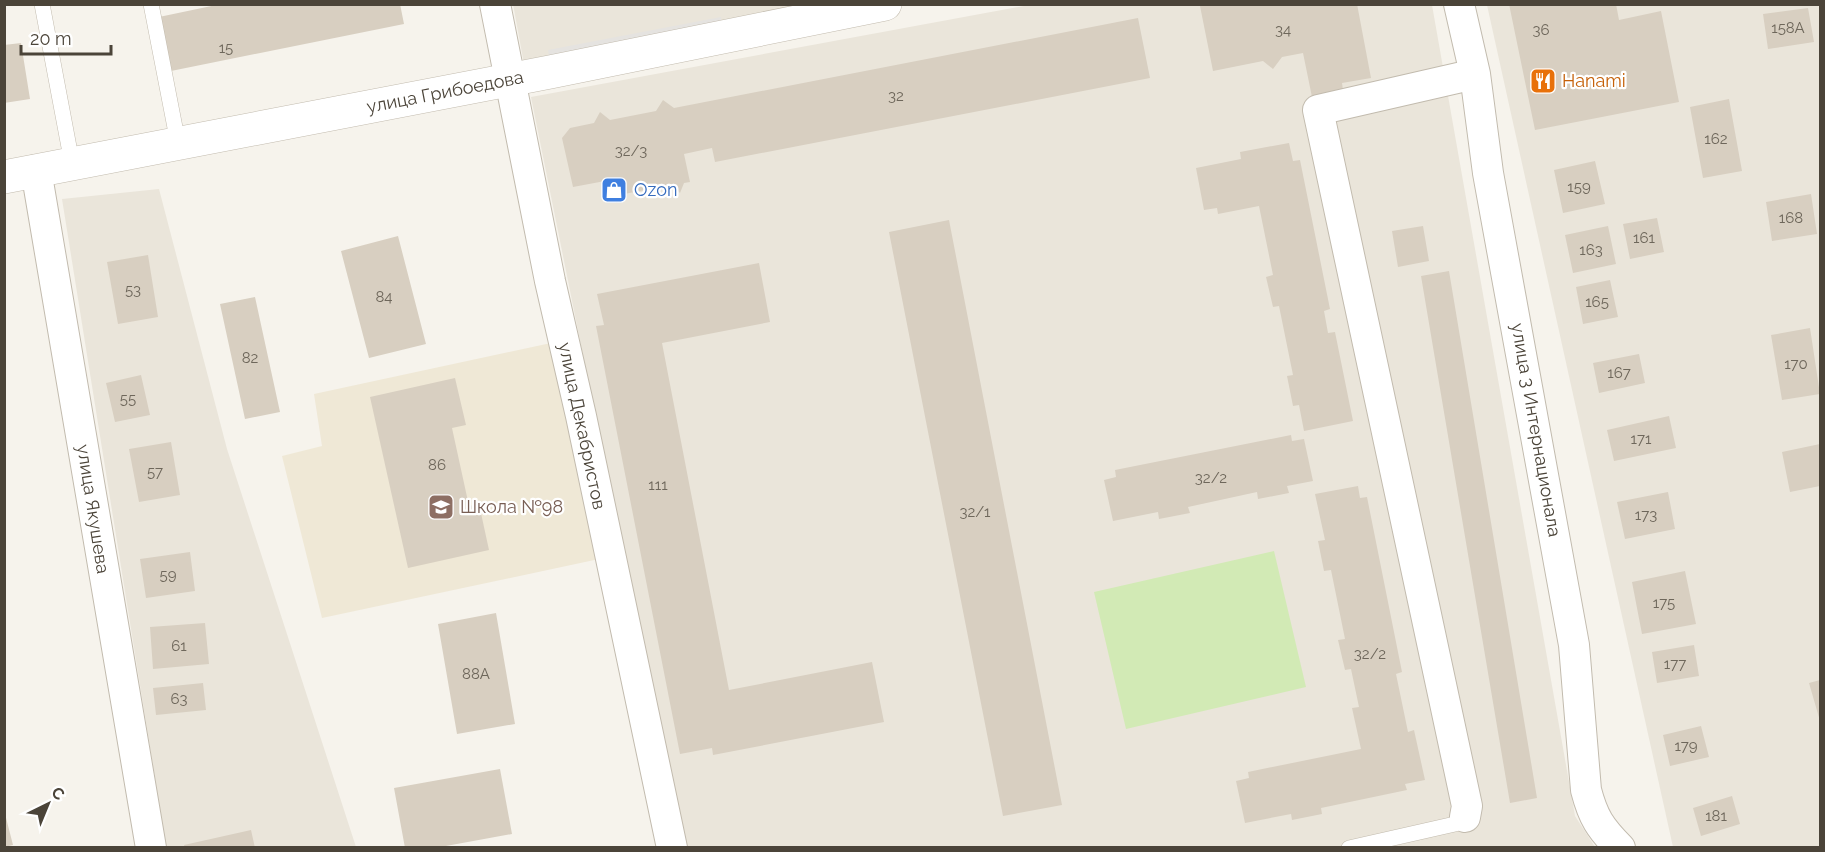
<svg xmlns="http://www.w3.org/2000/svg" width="1825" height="852" viewBox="0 0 1825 852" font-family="Raleway,sans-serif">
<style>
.residential{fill:#eae5da}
.education{fill:#efe8d6}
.green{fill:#d2eab5}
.parking{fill:#e5e3e0}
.building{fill:#d8cfc1}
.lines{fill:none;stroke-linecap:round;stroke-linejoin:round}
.service-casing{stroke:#c2bbae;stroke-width:16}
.minor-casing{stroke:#c2bbae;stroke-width:32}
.tertiary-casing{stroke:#c2bbae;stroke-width:34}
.service{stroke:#fff;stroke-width:15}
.minor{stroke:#fff;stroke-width:30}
.tertiary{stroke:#fff;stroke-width:33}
.labels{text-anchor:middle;stroke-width:4.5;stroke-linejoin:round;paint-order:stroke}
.number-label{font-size:15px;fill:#6e675b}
.food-label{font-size:18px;fill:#c56008;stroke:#fff;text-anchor:start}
.street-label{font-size:18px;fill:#4b4439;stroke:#fff}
.shop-label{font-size:18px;fill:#366cbe;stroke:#fff;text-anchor:start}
.education-label{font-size:18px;fill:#785e54;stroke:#fff;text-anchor:start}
</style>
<rect width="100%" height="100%" fill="#f6f3ec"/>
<!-- residential -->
<path class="residential" d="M513 4 878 5 526 75Z
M1029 5H1432L1575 816 1595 847H682L531 97Z
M1487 5H1820V847H1673Z
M159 189 227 449 356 847H166L62 199Z"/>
<!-- education -->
<path class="education" d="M551 343 599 559 322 618 282 456 322 446 314 394Z"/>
<!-- green -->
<path class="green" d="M1274 551 1306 687 1126 729 1094 592Z"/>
<!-- parking -->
<path class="parking" d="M721 17 724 33 551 67 548 50Z"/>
<!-- building -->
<path class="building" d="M221 4H400L404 24 171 71 159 17Z
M1206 4H1357L1371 78 1342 83 1343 90 1312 97 1303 53 1282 57 1273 69 1263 61 1213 71 1200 6Z
M1509 4H1616L1619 20 1661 11 1679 102 1535 130Z
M1808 8 1814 42 1768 49 1763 14Z
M1138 18 1150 78 715 162 712 148 684 154 690 182 684 183 680 193 672 185 624 194 617 203 609 197 605 181 573 187 562 138 570 128 594 123 600 112 610 120 656 111 663 100 674 108Z
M21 43 30 99 4 103V45Z
M1729 99 1742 171 1703 178 1690 107Z
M1289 143 1293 161 1300 160 1330 309 1324 311 1328 333 1335 332 1353 421 1304 431 1299 405 1293 406 1287 376 1293 375 1279 306 1273 307 1266 277 1273 275 1259 206 1218 214 1217 208 1204 210 1196 168 1241 159 1240 152Z
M1595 161 1605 204 1563 213 1554 170Z
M1811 194 1817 234 1772 241 1766 202Z
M1657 218 1664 252 1630 259 1623 224Z
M949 220 1062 805 1003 816 889 232Z
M1423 226 1429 261 1398 267 1392 231Z
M1608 226 1616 264 1573 273 1565 235Z
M398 236 426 344 369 358 341 251Z
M148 255 158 317 118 324 107 262Z
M759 263 770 322 662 343 729 690 872 662 884 722 713 755 712 748 680 754 596 326 604 325 597 294Z
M1449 271 1537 798 1510 803 1421 276Z
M1610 280 1618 317 1583 324 1576 287Z
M255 297 280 412 245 419 220 304Z
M1810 328 1820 394 1782 400 1771 335Z
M1639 354 1645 383 1599 393 1593 363Z
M141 375 150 415 115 422 106 383Z
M455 378 466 425 452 428 469 506 479 504 489 550 408 568 370 397Z
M1669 416 1676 448 1614 461 1607 430Z
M1291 435 1292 441 1304 439 1313 481 1287 486 1289 493 1258 499 1257 492 1188 507 1190 513 1159 519 1158 512 1113 521 1104 480 1116 477 1115 470Z
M171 442 180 495 139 502 129 449Z
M1820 444V486L1790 492 1782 452Z
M1358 486 1360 498 1367 497 1402 672 1396 674 1408 732 1414 730 1425 780 1405 784 1407 790 1321 808 1322 814 1292 820 1291 814 1245 823 1236 781 1249 778 1248 772 1361 749 1352 708 1359 707 1351 669 1345 670 1338 640 1345 639 1331 570 1324 571 1318 541 1325 540 1315 494Z
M1668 492 1675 529 1625 539 1617 502Z
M190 552 195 591 146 598 140 559Z
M1685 571 1696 624 1642 634 1632 582Z
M496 613 515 724 457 734 438 624Z
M205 623 209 664 153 669 150 627Z
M1694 645 1699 676 1657 683 1652 652Z
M1820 680V721L1809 683Z
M203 683 206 710 156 715 153 688Z
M1701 726 1709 757 1670 766 1663 735Z
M500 769 512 834 435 848H405L394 788Z
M1732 796 1740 824 1701 836 1693 808Z
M4 810 13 845 4 847Z
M251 830 255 848H185L184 845Z"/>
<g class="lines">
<!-- service casing -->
<g class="service-casing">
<path id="service" d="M42 4 72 163
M151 4 178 143
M1349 848 1455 824 1465 817"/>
</g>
<!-- minor casing -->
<g class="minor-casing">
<path id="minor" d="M495 4 550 281 581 416 672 848
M1459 4 1475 74 1488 173 1574 645 1586 790C1593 817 1600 828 1620 848
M36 170 151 848
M1465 817 1467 806 1318 110 1475 74"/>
</g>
<!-- tertiary casing -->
<g class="tertiary-casing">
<path id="tertiary" d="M4 177 550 72 885 4"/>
</g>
<!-- service -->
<use href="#service" class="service"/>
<!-- minor -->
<use href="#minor" class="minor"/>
<!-- tertiary -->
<use href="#tertiary" class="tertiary"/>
</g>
<!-- icons -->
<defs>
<g id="restaurant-square" transform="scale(1.35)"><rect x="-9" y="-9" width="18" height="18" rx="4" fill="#e8710a" stroke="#fff"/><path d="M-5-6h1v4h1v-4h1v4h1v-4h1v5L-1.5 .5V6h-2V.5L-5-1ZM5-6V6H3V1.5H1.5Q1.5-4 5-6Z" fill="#fff"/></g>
<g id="shop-square" transform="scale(1.35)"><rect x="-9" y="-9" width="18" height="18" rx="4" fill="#3f7fe0" stroke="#fff"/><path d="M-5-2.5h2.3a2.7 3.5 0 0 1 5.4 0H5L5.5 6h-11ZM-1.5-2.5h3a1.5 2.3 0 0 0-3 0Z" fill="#fff"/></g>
<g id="school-square" transform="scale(1.35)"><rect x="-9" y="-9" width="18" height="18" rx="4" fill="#8d6e63" stroke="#fff"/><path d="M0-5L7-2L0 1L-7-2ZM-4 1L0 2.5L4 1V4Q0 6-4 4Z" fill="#fff"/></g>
</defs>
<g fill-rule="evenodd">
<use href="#restaurant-square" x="1543" y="81"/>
<use href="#shop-square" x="614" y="190"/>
<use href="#school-square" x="441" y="507"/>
</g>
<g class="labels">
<!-- number labels -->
<g class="number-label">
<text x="1788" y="33">158А</text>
<text x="1283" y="35">34</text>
<text x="1541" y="35">36</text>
<text x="226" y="53">15</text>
<text x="896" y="101">32</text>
<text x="1716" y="144">162</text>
<text x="631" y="156">32/3</text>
<text x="1579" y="192">159</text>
<text x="1791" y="223">168</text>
<text x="1644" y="243">161</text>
<text x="1591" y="255">163</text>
<text x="133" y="295">53</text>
<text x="384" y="302">84</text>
<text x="1597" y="307">165</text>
<text x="250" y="363">82</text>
<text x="1796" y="369">170</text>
<text x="1619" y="378">167</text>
<text x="128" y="404">55</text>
<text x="1641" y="444">171</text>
<text x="437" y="470">86</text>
<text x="155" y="477">57</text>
<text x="1211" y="483">32/2</text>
<text x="658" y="490">111</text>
<text x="975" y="517">32/1</text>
<text x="1646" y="520">173</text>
<text x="168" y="580">59</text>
<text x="1664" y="608">175</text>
<text x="179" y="651">61</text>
<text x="1370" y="659">32/2</text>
<text x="1675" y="669">177</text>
<text x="476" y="679">88А</text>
<text x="179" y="704">63</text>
<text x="1686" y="751">179</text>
<text x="1716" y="821">181</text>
</g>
<!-- food labels -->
<g class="food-label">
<text x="1562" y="87">Hanami</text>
</g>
<!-- street labels -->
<g class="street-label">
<text transform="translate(445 92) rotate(-11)" y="6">улица Грибоедова</text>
<text transform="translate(582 426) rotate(78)" y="6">улица Декабристов</text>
<text transform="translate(1536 430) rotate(80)" y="6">улица 3 Интернационала</text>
<text transform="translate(93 509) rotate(81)" y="6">улица Якушева</text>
</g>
<!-- shop labels -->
<g class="shop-label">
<text x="634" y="196">Ozon</text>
</g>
<!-- education labels -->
<g class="education-label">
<text x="460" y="513">Школа №98</text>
</g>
</g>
<!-- border -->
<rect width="1825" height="852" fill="none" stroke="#4b4439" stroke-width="12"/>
<!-- north arrow -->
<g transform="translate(48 804) rotate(43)" stroke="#ffffff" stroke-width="4.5" paint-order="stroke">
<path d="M0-4.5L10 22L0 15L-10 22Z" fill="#4b4439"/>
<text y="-9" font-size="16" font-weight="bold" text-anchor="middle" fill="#4b4439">С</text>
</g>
<!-- scale -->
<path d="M21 45v9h90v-9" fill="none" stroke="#4b4439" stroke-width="3"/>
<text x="30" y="45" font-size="18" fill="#4b4439" stroke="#ffffff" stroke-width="4.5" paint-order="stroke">20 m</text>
</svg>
